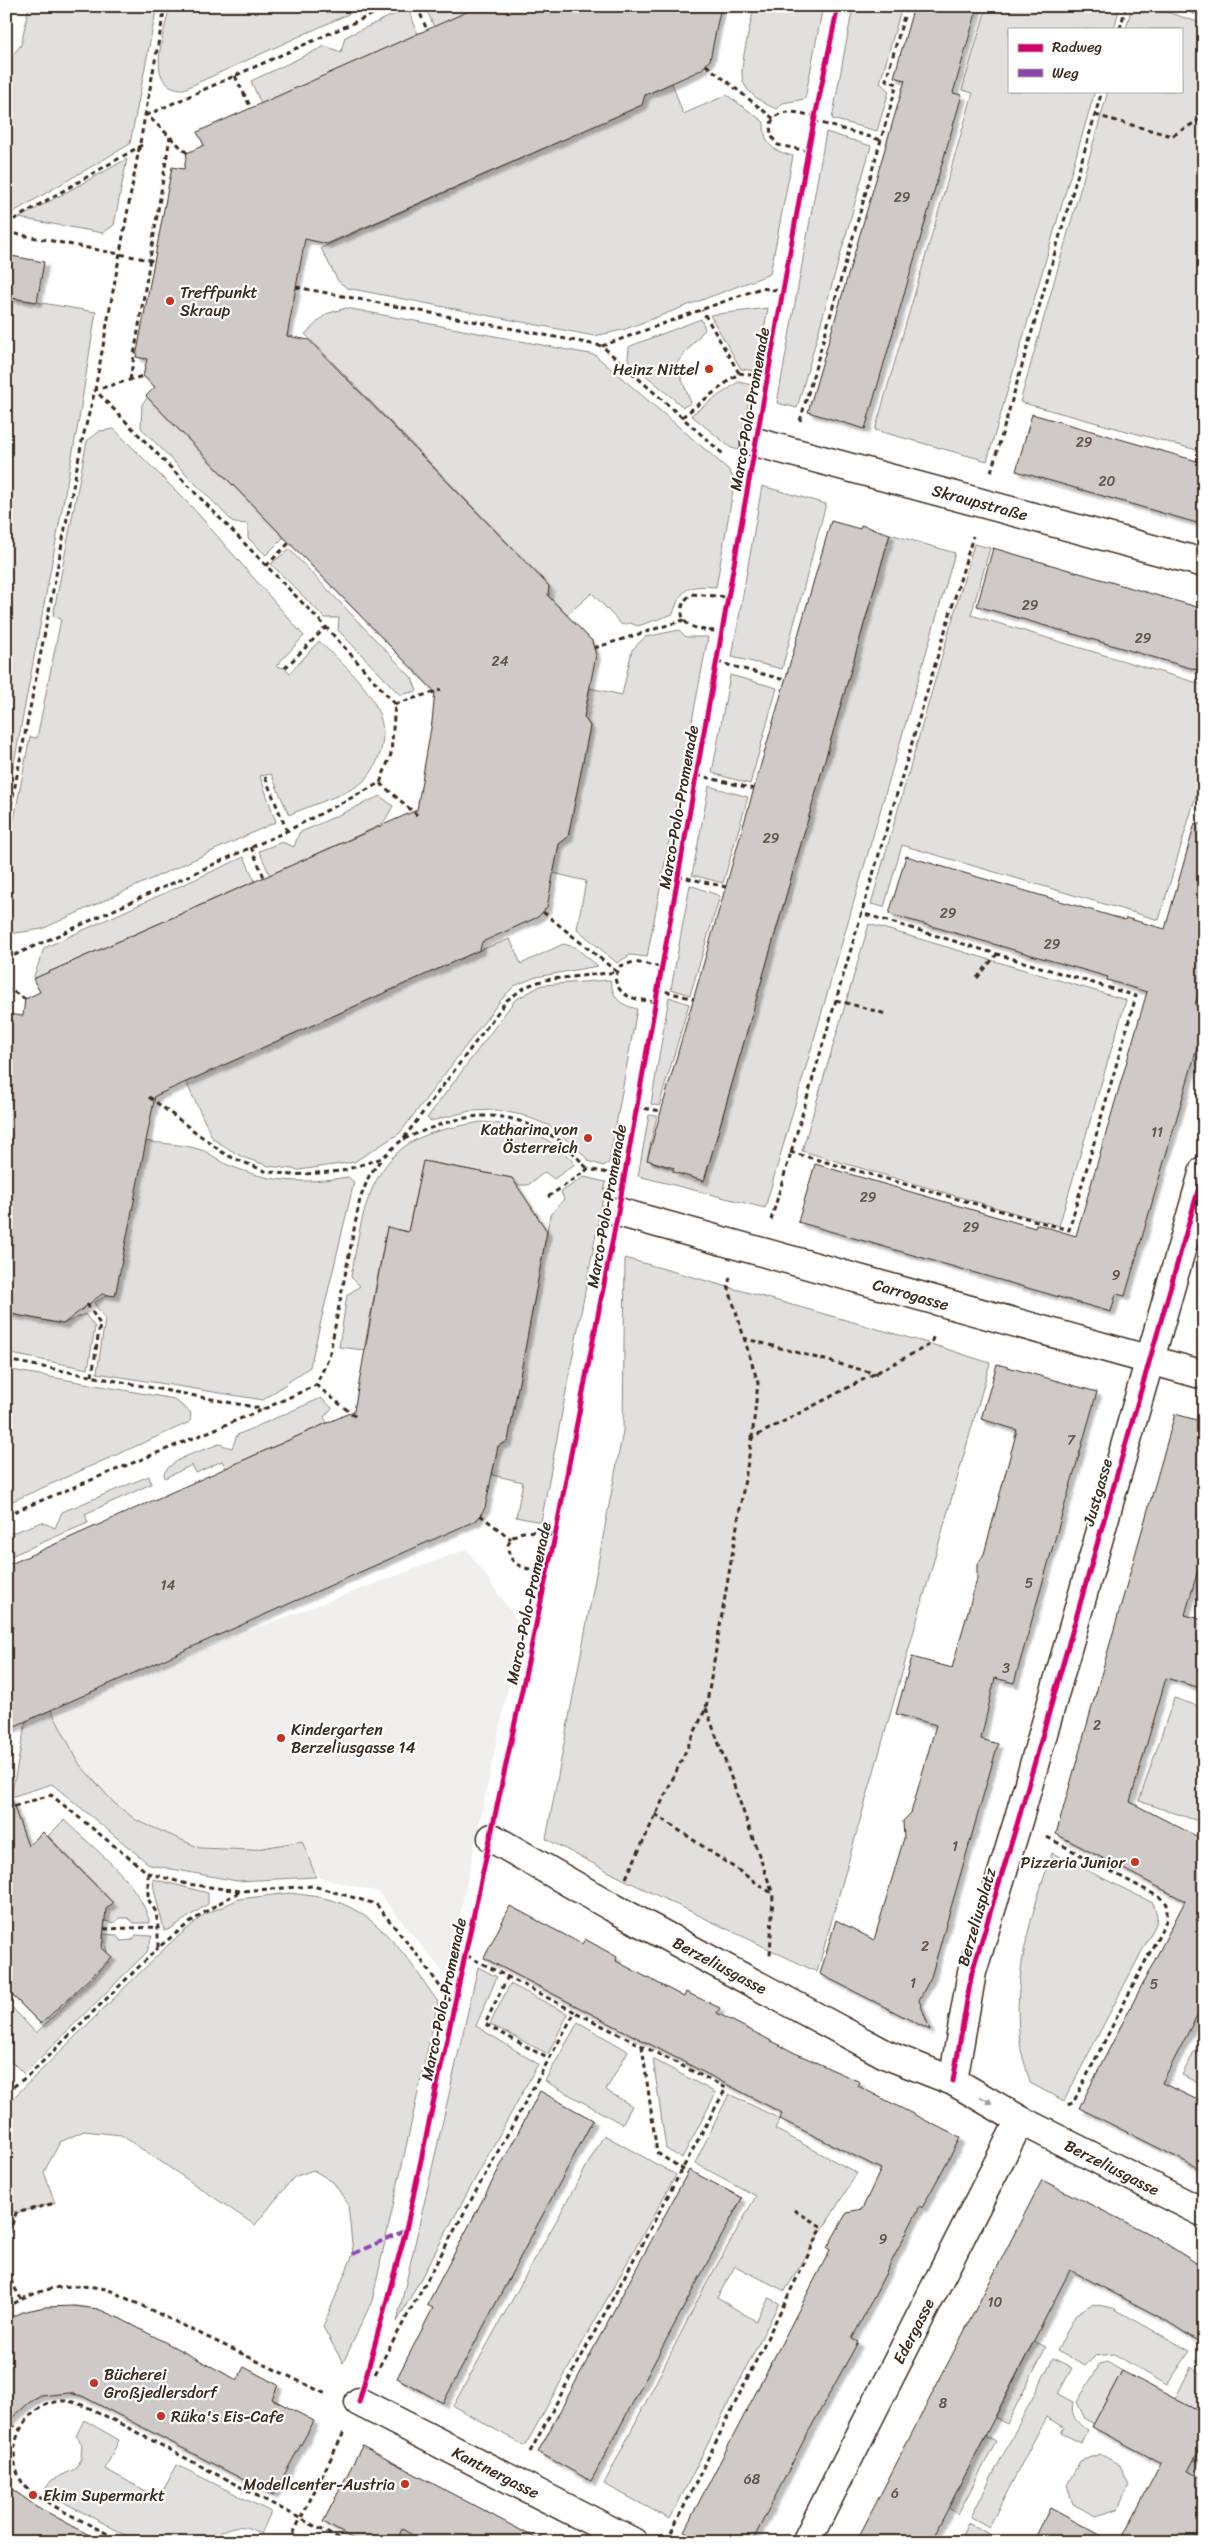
<svg xmlns="http://www.w3.org/2000/svg" width="1210" height="2548" viewBox="0 0 1210 2548" font-family="Sriracha,sans-serif">
<style>
.built{fill:#f1efee}
.green{fill:#e2e0de;stroke:#8e857e}
.building{fill:#cfcac7;stroke:#3b2a1e;filter:url(#shadow)}
.lines{fill:none;stroke-linecap:round;stroke-linejoin:round}
.minor-casing{stroke:#3b2a1e;stroke-width:31}
.path{stroke:#3b2a1e;stroke-width:3;stroke-dasharray:5 4;stroke-linecap:butt}
.minor{stroke:#fff;stroke-width:28}
.quiet{stroke:#8e44ad;stroke-width:4;stroke-dasharray:8 4;stroke-linecap:butt}
.cycleway-casing{stroke:#fff;stroke-width:8}
.cycleway{stroke:#d6006c;stroke-width:5}
.oneway{fill:#a79f9a}
.poi-dot{fill:#c8321e;stroke:#fff;stroke-width:2}
.labels{text-anchor:middle;stroke-width:4.5;stroke-linejoin:round;paint-order:stroke}
.number-label{font-size:14px;fill:#605248}
.poi-label{font-size:16px;fill:#3b2a1e;stroke:#fff;text-anchor:start}
.street-label{font-size:16px;fill:#3b2a1e;stroke:#fff}
</style>
<defs>
<filter id="shadow"><feDropShadow dx="4.5" dy="4.5" stdDeviation="1" flood-color="#0004"/></filter>
</defs>
<rect width="100%" height="100%" fill="#fff"/>
<filter id="ink" filterUnits="userSpaceOnUse"><feTurbulence type="fractalNoise" baseFrequency=".02" numOctaves="2"/><feDisplacementMap in="SourceGraphic" scale="10" xChannelSelector="R" yChannelSelector="G"/><feConvolveMatrix kernelMatrix="1 2 1 2 8 2 1 2 1" color-interpolation-filters="sRGB"/></filter>
<g filter="url(#ink)">
<!-- built -->
<path class="built" d="M467 1549 521 1626 447 1977 378 1892 316 1877 302 1841 252 1850 200 1848 135 1819 114 1803 80 1765 51 1710 123 1678Z"/>
<!-- green -->
<path class="green" d="M29 6H157L130 144 10 214 6 213V63L21 45Z
M170 6H366L184 89C142 89 165 31 170 6Z
M425 6H480L434 27Z
M754 6H823L805 99 783 103 777 109C763 104 742 91 742 75 741 60 751 24 754 6Z
M853 6H902L880 83 889 91 877 131 832 119Z
M987 6H1120L1114 29H1009V91H1095L987 461 875 430 973 93 962 90Z
M1132 6H1148L1204 24V452L1020 402 1108 91H1181V29H1126Z
M408 8 418 34 261 104 251 81 325 46 341 52 345 37Z
M672 83 683 114 727 95 764 122C764 146 772 150 793 156L770 274 623 330 594 336 347 288 338 281 321 248 641 105 645 95Z
M826 132 871 146 797 408 777 403Z
M127 159 114 225 103 233 19 218Z
M6 297 96 312 79 419 6 806Z
M346 308 595 355 728 469 735 480 716 587C688 585 682 587 673 614L638 626 630 623 622 625 592 593 567 615 548 596 549 586 305 334 326 314Z
M768 308 756 371 741 369 710 315Z
M701 319 705 329 676 364 691 403 683 407 628 360 629 347 633 345Z
M738 382 752 385 739 450 731 448 691 415Z
M148 397 284 537 266 555 248 538V524L234 523 141 428 142 404Z
M114 429 192 507 304 636 276 666 285 668 290 673 319 641C349 671 397 707 379 756 375 767 370 777 360 784 345 795 308 806 289 815L271 774 260 776 276 822 42 929 10 934 6 930V860L30 737 37 738 61 619 53 616 87 441 100 431Z
M762 486 826 504 782 669 732 657Z
M890 534 955 553 765 1208 638 1176 649 1115 657 1116 647 1160 704 1181Z
M974 544 990 548 971 615 1204 685V768L1159 920 902 845 884 907 871 904Z
M289 549 412 678 417 691 400 695 338 630 339 618H325L271 564Z
M679 630 686 637H708L647 957 630 955 617 963 577 929 586 881 553 873 559 844 568 836 590 726 584 717 590 688 622 695 632 650 645 637Z
M730 675 777 688 750 784 712 773Z
M709 786 748 797 723 883 692 875Z
M380 796 393 806 383 824 270 875 259 851 282 842 294 847 299 833Z
M244 857 255 881 33 979 44 948Z
M690 885 720 896 690 995 671 989Z
M869 924 1126 1000 1059 1226 802 1151Z
M510 939 521 964 563 944 575 947 598 966 536 977 514 986 500 1001 400 1133 354 1162 299 1170 269 1166 242 1157 213 1139 186 1082 480 950Z
M610 980C615 1000 617 1003 637 1009L609 1163 603 1166 589 1161 577 1148 548 1125 522 1115 497 1110 470 1111 431 1121 427 1118 515 1000 542 985Z
M669 997 689 1004 659 1106 651 1104Z
M481 1122C522 1125 547 1133 575 1164L554 1179 545 1172 528 1185H517L512 1178 429 1162 422 1166 408 1232 391 1228 386 1232 364 1350 339 1347 347 1295 360 1286 351 1277C360 1227 366 1163 419 1138 438 1129 460 1126 481 1122Z
M144 1141C162 1144 185 1144 201 1150 211 1153 219 1161 228 1165 272 1183 301 1184 348 1177L354 1182 310 1367 263 1400 97 1373 105 1319 94 1303 116 1289Z
M584 1177 606 1182 541 1522 516 1517 523 1482 492 1475 498 1446 508 1440 550 1215 564 1199 561 1192Z
M625 1258 931 1344 990 1363 817 1972 625 1880 546 1839 623 1431Z
M6 1313 63 1324 85 1314 95 1327 88 1369 6 1353Z
M6 1369 174 1399 191 1413 190 1422 6 1504Z
M321 1398 332 1408 324 1417 327 1423 226 1468 222 1461 196 1473 192 1465 165 1478 164 1473C174 1457 202 1451 219 1444L232 1448 237 1435Z
M149 1476 151 1484 85 1514 88 1523 6 1558V1535L42 1522 55 1528 62 1512Z
M1174 1698 1204 1708V1823L1139 1801Z
M51 1710 80 1765 114 1803 136 1820 200 1848 252 1850 302 1841 316 1877 237 1881 150 1865 52 1784 11 1797 26 1721Z
M64 1820C95 1850 139 1881 150 1923H134L128 1918H120L114 1923 105 1921 100 1914 108 1907 109 1899 48 1836Z
M1052 1853 1153 1903 1157 1915 1156 1924 1064 2101 1030 2083C1027 2069 1021 2055 1020 2042 1012 1976 1031 1915 1052 1853Z
M153 1879 208 1893V1904L170 1929 164 1931C161 1912 154 1898 153 1879Z
M290 1893C304 1895 318 1896 332 1900 383 1916 409 1961 438 2002L372 2301 343 2363 323 2327 353 2254 348 2204 333 2182 313 2170 294 2177 255 2225 121 2135 84 2131 60 2142 44 2172 55 2203 16 2213 6 2206V2149L10 2140 12 2099 169 1944 204 1915 239 1899Z
M103 1934 116 1935 121 1941 132 1940 136 1935 152 1936 147 1952 24 2074 6 2056V2001L36 2033 109 1962Z
M478 1967 497 1977 476 2026 538 2064 397 2322Z
M510 1984 568 2014 548 2054 490 2024Z
M578 2022 628 2051 606 2090 632 2106 622 2124 545 2081Z
M1204 2034V2086L1182 2075Z
M653 2059 716 2093 682 2158 666 2149Z
M729 2094 780 2119 775 2129 857 2173 785 2291 735 2266 717 2298 756 2321 769 2298 779 2303 670 2519 604 2484 703 2290 756 2196 695 2163Z
M604 2135 676 2175 525 2446 453 2406Z
M1092 2304 1113 2308 1190 2351 1167 2385 1114 2354 1095 2356 1085 2366 1057 2351 1076 2314Z
M1034 2341 1046 2347 1007 2424 995 2418Z
M1053 2358 1072 2368 1058 2394 1073 2402C1070 2416 1077 2423 1087 2430L1081 2443 1061 2433 1064 2427 1046 2417 989 2527 971 2517Z
M1107 2362 1122 2371 1094 2424 1085 2419 1077 2402 1100 2364Z
M1191 2367 1204 2376V2414L1175 2399Z
M84 2420 119 2440 105 2469 159 2498 177 2465 271 2512 261 2534C245 2525 237 2524 220 2532L215 2542H139L67 2504 45 2489 52 2480 77 2468 81 2459 82 2444 76 2436Z
M985 2436 996 2442 958 2514 948 2508Z
M1204 2441V2461L1193 2460Z
M1100 2454 1120 2465 1129 2485 1118 2509 1095 2516 1073 2504 1067 2485 1080 2461Z
M968 2523 1004 2542H959Z"/>
<!-- building -->
<path class="building" d="M480 6H721L710 60 701 70 645 95 642 105 327 244 305 239 287 336 309 340 549 586 548 596 592 641 596 655 584 717 590 726 568 837 559 844 547 907 538 917 482 942 480 950 155 1096 115 1296 102 1294 63 1324 6 1313V1014L23 1016 25 999 40 992 33 979 417 810 432 722 435 692 146 396 155 387 143 376 147 359 136 357 172 167 184 169 187 153 204 145 197 132Z
M914 6H978L953 93 962 95 865 429 808 412 905 80 894 77Z
M6 255 44 262 37 302 6 297Z
M1032 414 1204 463V525L1016 471Z
M831 521 860 529 861 525 890 534 704 1181 673 1172 674 1168 647 1160Z
M993 548 1204 609V672L977 606Z
M1195 823 1204 824V974L1195 1005 1204 1008V1024L1125 1296 1116 1294 1111 1312 798 1222 815 1164 1035 1228 1036 1224 1076 1236 1147 992 1107 980 1108 977 889 914 906 856 1125 920 1126 918 1165 929Z
M423 1161 512 1178 547 1231 508 1441 498 1446 485 1508 477 1520 6 1730V1566L354 1411 387 1227 408 1232Z
M997 1364 1097 1392 1014 1683 995 1678 981 1739 998 1744 931 1977 919 2000 930 2030 820 1974 836 1920 874 1940 904 1838 903 1821 911 1813 936 1725 896 1714 912 1657 952 1668 977 1579V1565L984 1554 1017 1430 981 1419Z
M1175 1414 1204 1422V1549L1185 1615 1204 1620V1689L1166 1678 1130 1802 1204 1840V2002L1162 2083 1204 2103V2171L1079 2108 1185 1901 1056 1834Z
M6 1796H10L28 1846 43 1832 113 1903 106 1909 102 1948 112 1957 41 2024 6 1989Z
M510 1906 582 1944 585 1939 617 1957 616 1961 684 1997 686 1992 720 2008 717 2013 795 2053 860 2082 858 2086 960 2138 922 2208 920 2206 852 2339 858 2342 805 2438 752 2542H705L684 2531 830 2250 827 2248 847 2212 862 2209 881 2169 780 2119 782 2113 484 1958Z
M540 2091 593 2120 443 2403 397 2378 433 2308 427 2305Z
M689 2170 742 2198 591 2481 538 2452Z
M1042 2180 1157 2238 1204 2268V2345L1165 2320 1070 2270 931 2542H856Z
M74 2306 98 2309 121 2319 237 2380 244 2367 278 2385 272 2399 314 2421 273 2495 82 2396 69 2393 41 2396 30 2402 6 2423V2319L22 2312 45 2307Z
M1122 2371 1204 2414V2441L1188 2471 1204 2479V2522L1194 2542H1120L1161 2463 1092 2427Z
M362 2446 543 2542H425L402 2529 396 2542H359L323 2522Z
M6 2485 36 2506 102 2542H6Z
M1050 2508 1113 2542H1033Z"/>
<g class="lines">
<!-- minor casing -->
<g class="minor-casing">
<path id="minor" d="M755 442 1204 563
M618 1212 1204 1375
M492 1838 612 1907 887 2055 953 2081 1020 2120 1204 2213
M953 2081 972 1972 1018 1821 1204 1170
M359 2402 633 2542
M806 2542 1020 2120"/>
</g>
<!-- path -->
<path class="path" d="M417 6 427 30
M1173 6 1204 16
M1120 29 1126 6
M706 65 774 119
M235 76 251 108
M1095 115 1172 136 1204 117
M814 121 881 140
M808 151 778 145C768 136 766 117 783 113 793 110 806 115 815 116
M187 153 147 115 391 6
M6 224 142 145
M6 232 155 261
M296 287 602 346 723 454
M602 346 761 288 783 291
M739 373 767 378
M130 380 170 137
M682 417 739 373 702 310
M800 421 897 84 886 80 907 6
M991 472 1102 91
M266 566 289 543
M723 632C709 630 680 631 682 610 682 603 686 598 692 594L728 597
M594 648 684 620
M717 662 785 680
M285 668 326 627
M395 704 441 690
M697 775 754 789
M265 777 287 831
M380 783 417 815
M6 832 82 441 95 390 165 6
M251 847 264 877
M678 876 726 887
M6 959 287 831 380 783 391 754 395 704 326 627 95 390 143 376
M977 978 997 954
M6 987 25 999
M657 989 694 999
M836 1000 886 1014
M655 1002C637 999 619 999 615 978L620 966 634 962 661 967
M149 1097 226 1155 265 1171 292 1175 342 1171 382 1158 403 1139 507 1000 527 986 544 980 617 972 543 912
M636 1107 661 1111
M404 1139C461 1114 500 1103 557 1139 569 1146 578 1159 588 1169
M790 1152 1069 1230 1136 996 861 913
M548 1197 588 1169 624 1176
M771 1220 973 536
M730 1277 728 1286 758 1383 752 1438
M87 1304 100 1324 92 1376
M743 1338 877 1374
M6 1360 264 1409
M316 1385 356 1417
M6 1515 264 1409 316 1385 329 1357 360 1199 369 1176 382 1158
M480 1515 511 1539
M548 1572C529 1569 508 1569 508 1545 517 1524 538 1533 555 1536
M706 1708 773 1894
M14 1806 51 1795 148 1873 187 1884 240 1891 313 1886 376 1904 422 1961 453 2005
M655 1814 773 1894 770 1955
M1047 1837 1161 1898 1167 1904V1919L1073 2103 1064 2106
M148 1873V1899L156 1912 158 1927V1948C184 1926 209 1908 239 1892
M626 1878 706 1708 752 1438 931 1344 934 1334
M104 1929 158 1927
M508 1976 485 2024 549 2059
M642 2046 657 2153 684 2170
M6 2092 29 2075 158 1948
M6 2242 16 2213 55 2203
M6 2272 21 2299
M6 2308C41 2287 67 2282 107 2289L328 2395
M375 2374 575 2012 464 1954
M10 2425 19 2429
M530 2452 726 2088 575 2012
M539 2540 543 2533
M667 2541 822 2227 792 2209
M123 2542C100 2529 39 2502 24 2485 0 2452 23 2403 63 2401 78 2400 105 2416 119 2423L345 2542
M289 2542 345 2430"/>
<!-- minor -->
<use href="#minor" class="minor"/>
<!-- quiet -->
<path class="quiet" d="M353 2254 406 2230"/>
<!-- cycleway casing -->
<g class="cycleway-casing">
<path id="cycleway" d="M953 2081 972 1972 1018 1821 1204 1170
M359 2402 406 2230 555 1536 618 1212 808 151 838 6"/>
</g>
<!-- cycleway -->
<use href="#cycleway" class="cycleway"/>
</g>
<!-- one-way arrows -->
<defs><path id="oneway-solid" d="M-6-.8H1V-3.2L6.5 0L1 3.2V.8H-6Z" transform="scale(1.25)"/></defs>
<use class="oneway" href="#oneway-solid" transform="translate(986 2100) rotate(30)"/>
</g>
<!-- markers -->
<g class="poi-dot">
<circle cx="170" cy="301" r="5"/>
<circle cx="709" cy="369" r="5"/>
<circle cx="588" cy="1138" r="5"/>
<circle cx="281" cy="1738" r="5"/>
<circle cx="1135" cy="1862" r="5"/>
<circle cx="94" cy="2383" r="5"/>
<circle cx="161" cy="2416" r="5"/>
<circle cx="405" cy="2484" r="5"/>
<circle cx="33" cy="2495" r="5"/>
</g>
<g class="labels">
<!-- number labels -->
<g class="number-label">
<text x="902" y="202">29</text>
<text x="1084" y="447">29</text>
<text x="1107" y="486">20</text>
<text x="1030" y="610">29</text>
<text x="1143" y="643">29</text>
<text x="500" y="666">24</text>
<text x="771" y="843">29</text>
<text x="948" y="918">29</text>
<text x="1052" y="949">29</text>
<text x="1157" y="1137">11</text>
<text x="868" y="1202">29</text>
<text x="971" y="1232">29</text>
<text x="1116" y="1280">9</text>
<text x="1071" y="1445">7</text>
<text x="1029" y="1588">5</text>
<text x="168" y="1590">14</text>
<text x="1006" y="1673">3</text>
<text x="1097" y="1730">2</text>
<text x="955" y="1851">1</text>
<text x="925" y="1951">2</text>
<text x="913" y="1988">1</text>
<text x="1154" y="1989">5</text>
<text x="883" y="2244">9</text>
<text x="995" y="2307">10</text>
<text x="943" y="2408">8</text>
<text x="752" y="2484">68</text>
<text x="895" y="2498">6</text>
</g>
<!-- poi labels -->
<g class="poi-label">
<text x="180" y="298">Treffpunkt<tspan x="180" dy="18">Skraup</tspan></text>
<text x="699" y="375" text-anchor="end">Heinz Nittel</text>
<text x="578" y="1135" text-anchor="end">Katharina von<tspan x="578" dy="18">Österreich</tspan></text>
<text x="291" y="1735">Kindergarten<tspan x="291" dy="18">Berzeliusgasse 14</tspan></text>
<text x="1125" y="1868" text-anchor="end">Pizzeria Junior</text>
<text x="104" y="2380">Bücherei<tspan x="104" dy="18">Großjedlersdorf</tspan></text>
<text x="171" y="2422">Rüka's Eis-Cafe</text>
<text x="395" y="2490" text-anchor="end">Modellcenter-Austria</text>
<text x="43" y="2501">Ekim Supermarkt</text>
</g>
<!-- street labels -->
<g class="street-label">
<text transform="translate(749 409) rotate(-80)" y="6">Marco-Polo-Promenade</text>
<text transform="translate(980 502) rotate(15)" y="6">Skraupstraße</text>
<text transform="translate(678 807) rotate(-80)" y="6">Marco-Polo-Promenade</text>
<text transform="translate(606 1206) rotate(-80)" y="6">Marco-Polo-Promenade</text>
<text transform="translate(911 1294) rotate(16)" y="6">Carrogasse</text>
<text transform="translate(1097 1492) rotate(-74)" y="6">Justgasse</text>
<text transform="translate(528 1603) rotate(-78)" y="6">Marco-Polo-Promenade</text>
<text transform="translate(976 1917) rotate(-74)" y="6">Berzeliusplatz</text>
<text transform="translate(720 1965) rotate(28)" y="6">Berzeliusgasse</text>
<text transform="translate(443 1999) rotate(-78)" y="6">Marco-Polo-Promenade</text>
<text transform="translate(1112 2167) rotate(27)" y="6">Berzeliusgasse</text>
<text transform="translate(913 2331) rotate(-63)" y="6">Edergasse</text>
<text transform="translate(496 2472) rotate(27)" y="6">Kantnergasse</text>
</g>
</g>
<!-- margin -->
<rect width="1210" height="2548" fill="none" stroke="#fff" stroke-width="25"/>
<rect x="12" y="12" width="1185" height="2523" fill="none" stroke="#3b2a1e" stroke-width="2" filter="url(#ink)"/>
<!-- legend -->
<rect x="1008" y="28" width="175" height="65" fill="#ffffff" stroke="#b1aaa5"/>
<rect x="1018" y="44" width="25" height="8" fill="#d6006c" stroke="#b1aaa5"/>
<text x="1052" y="52" font-size="15" fill="#3b2a1e">Radweg</text>
<rect x="1018" y="69" width="25" height="8" fill="#8e44ad" stroke="#b1aaa5"/>
<text x="1052" y="78" font-size="15" fill="#3b2a1e">Weg</text>
</svg>
